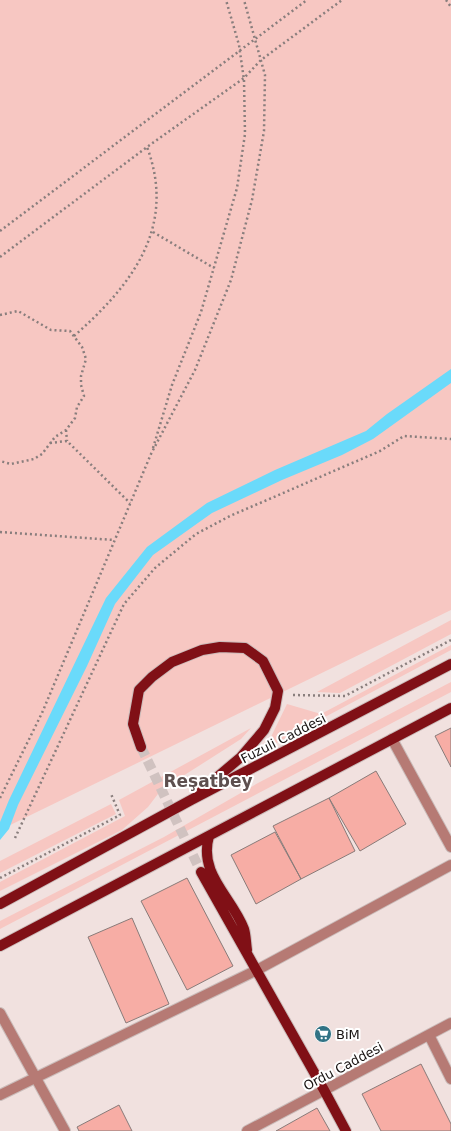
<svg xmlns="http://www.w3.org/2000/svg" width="451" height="1131" viewBox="0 0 451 1131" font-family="'DejaVu Sans',sans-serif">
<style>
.green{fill:#f7c7c2}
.water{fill:#6adafa}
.building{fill:#f7ada5;stroke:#897b79}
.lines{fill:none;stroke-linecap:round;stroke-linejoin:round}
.major-tunnel{stroke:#d0c2c0;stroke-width:10;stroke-dasharray:10 5;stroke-linecap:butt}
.minor-casing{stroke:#cabcba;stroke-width:12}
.major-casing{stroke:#cabcba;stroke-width:12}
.path{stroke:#897e7d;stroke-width:2.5;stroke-dasharray:2 3;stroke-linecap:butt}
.minor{stroke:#b67a74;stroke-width:10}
.major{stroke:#801016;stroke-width:10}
.labels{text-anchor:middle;stroke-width:4;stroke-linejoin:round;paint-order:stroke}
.street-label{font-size:13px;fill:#171211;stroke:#fff}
.poi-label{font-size:13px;fill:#171211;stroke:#fff;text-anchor:start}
.district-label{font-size:17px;font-weight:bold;fill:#5d4f4e;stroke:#fff}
</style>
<rect width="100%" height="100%" fill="#f1e1df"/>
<!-- green -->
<path class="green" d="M0 0H451V610L0 830Z
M451 620V634L340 693 317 692Z
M451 645V650L231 767 270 739 287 704 321 714Z
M451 682V692L0 929V921L164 837 258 783Z
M251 728 241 739 161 790 148 807 122 830 0 891V882L125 816 119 800Z
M111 804 116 814 0 873V861Z"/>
<!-- water -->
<path class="water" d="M451 369V383L373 439 342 455 282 480 212 513 153 555 115 604 87 666 18 805 9 829 0 840V822L9 800 106 598 147 547 207 503 275 470 366 431 387 414Z"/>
<!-- building -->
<path class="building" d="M451 728V767L435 736Z
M376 771 406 824 360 851 329 798Z
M329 798 355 851 301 879 273 826Z
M275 832 301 879 256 904 231 855Z
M187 878 233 966 187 990 141 901Z
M132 918 169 1004 126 1023 88 937Z
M421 1064 451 1124V1131H381L362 1094Z
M119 1105 132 1131H79L77 1127Z
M317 1108 330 1131H276Z"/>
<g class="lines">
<!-- major-tunnel -->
<path class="major-tunnel" d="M141 747 201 872"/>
<!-- minor casing -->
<g class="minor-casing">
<path id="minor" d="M392 739 451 847
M0 1013 65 1131
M429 1035 451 1079
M0 1095 257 970 451 865
M247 1131 451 1023"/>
</g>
<!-- major casing -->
<g class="major-casing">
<path id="major" d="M141 747 133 724 139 690 152 677 172 662 202 650 220 647 245 648 263 661 278 691 275 708 264 730 241 757 202 790
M209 836C198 874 232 897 244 929 246 935 246 944 247 950
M201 872 324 1090 346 1131
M0 904 191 800 451 664
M0 946 451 708"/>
</g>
<!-- path -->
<path class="path" d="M446 0 451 7
M0 231 307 0
M153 232 214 268
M0 257 147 147 244 78 261 60 342 0
M0 315 18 311 51 330 70 331 82 347 86 359 81 376V385L84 396 77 407 75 418 66 430 55 437 42 454 34 459 11 464 0 461
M74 336C132 285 177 227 147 147
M66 430 67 441
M50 443 67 441 130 503
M153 448 172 385 201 312 237 188 245 134 244 80 239 45 226 0
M0 532 114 540
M293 695 345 696 451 640
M0 798 42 713 151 454 195 370 231 280 252 200 264 131 265 75 244 0
M15 838 124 604 155 568 196 534 230 516 380 451 404 436 451 439
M0 878 120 815 111 794"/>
<!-- minor -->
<use href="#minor" class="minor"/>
<!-- major -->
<use href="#major" class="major"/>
</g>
<!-- icons -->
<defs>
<g id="supermarket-disc" transform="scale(0.9)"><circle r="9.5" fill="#317385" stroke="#fff"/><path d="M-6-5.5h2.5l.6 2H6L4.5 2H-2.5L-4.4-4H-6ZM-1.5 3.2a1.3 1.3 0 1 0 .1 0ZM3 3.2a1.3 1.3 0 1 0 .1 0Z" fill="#fff"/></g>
</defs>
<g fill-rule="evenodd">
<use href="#supermarket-disc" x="323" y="1034"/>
</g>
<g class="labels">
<!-- street labels -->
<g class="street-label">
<text transform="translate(283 738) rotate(-27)" y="5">Fuzuli Caddesi</text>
<text transform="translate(343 1066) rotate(-28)" y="5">Ordu Caddesi</text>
</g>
<!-- poi labels -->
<g class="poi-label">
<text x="336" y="1039">BiM</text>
</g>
<!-- district labels -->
<g class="district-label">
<text x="208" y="787">Reşatbey</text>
</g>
</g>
</svg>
